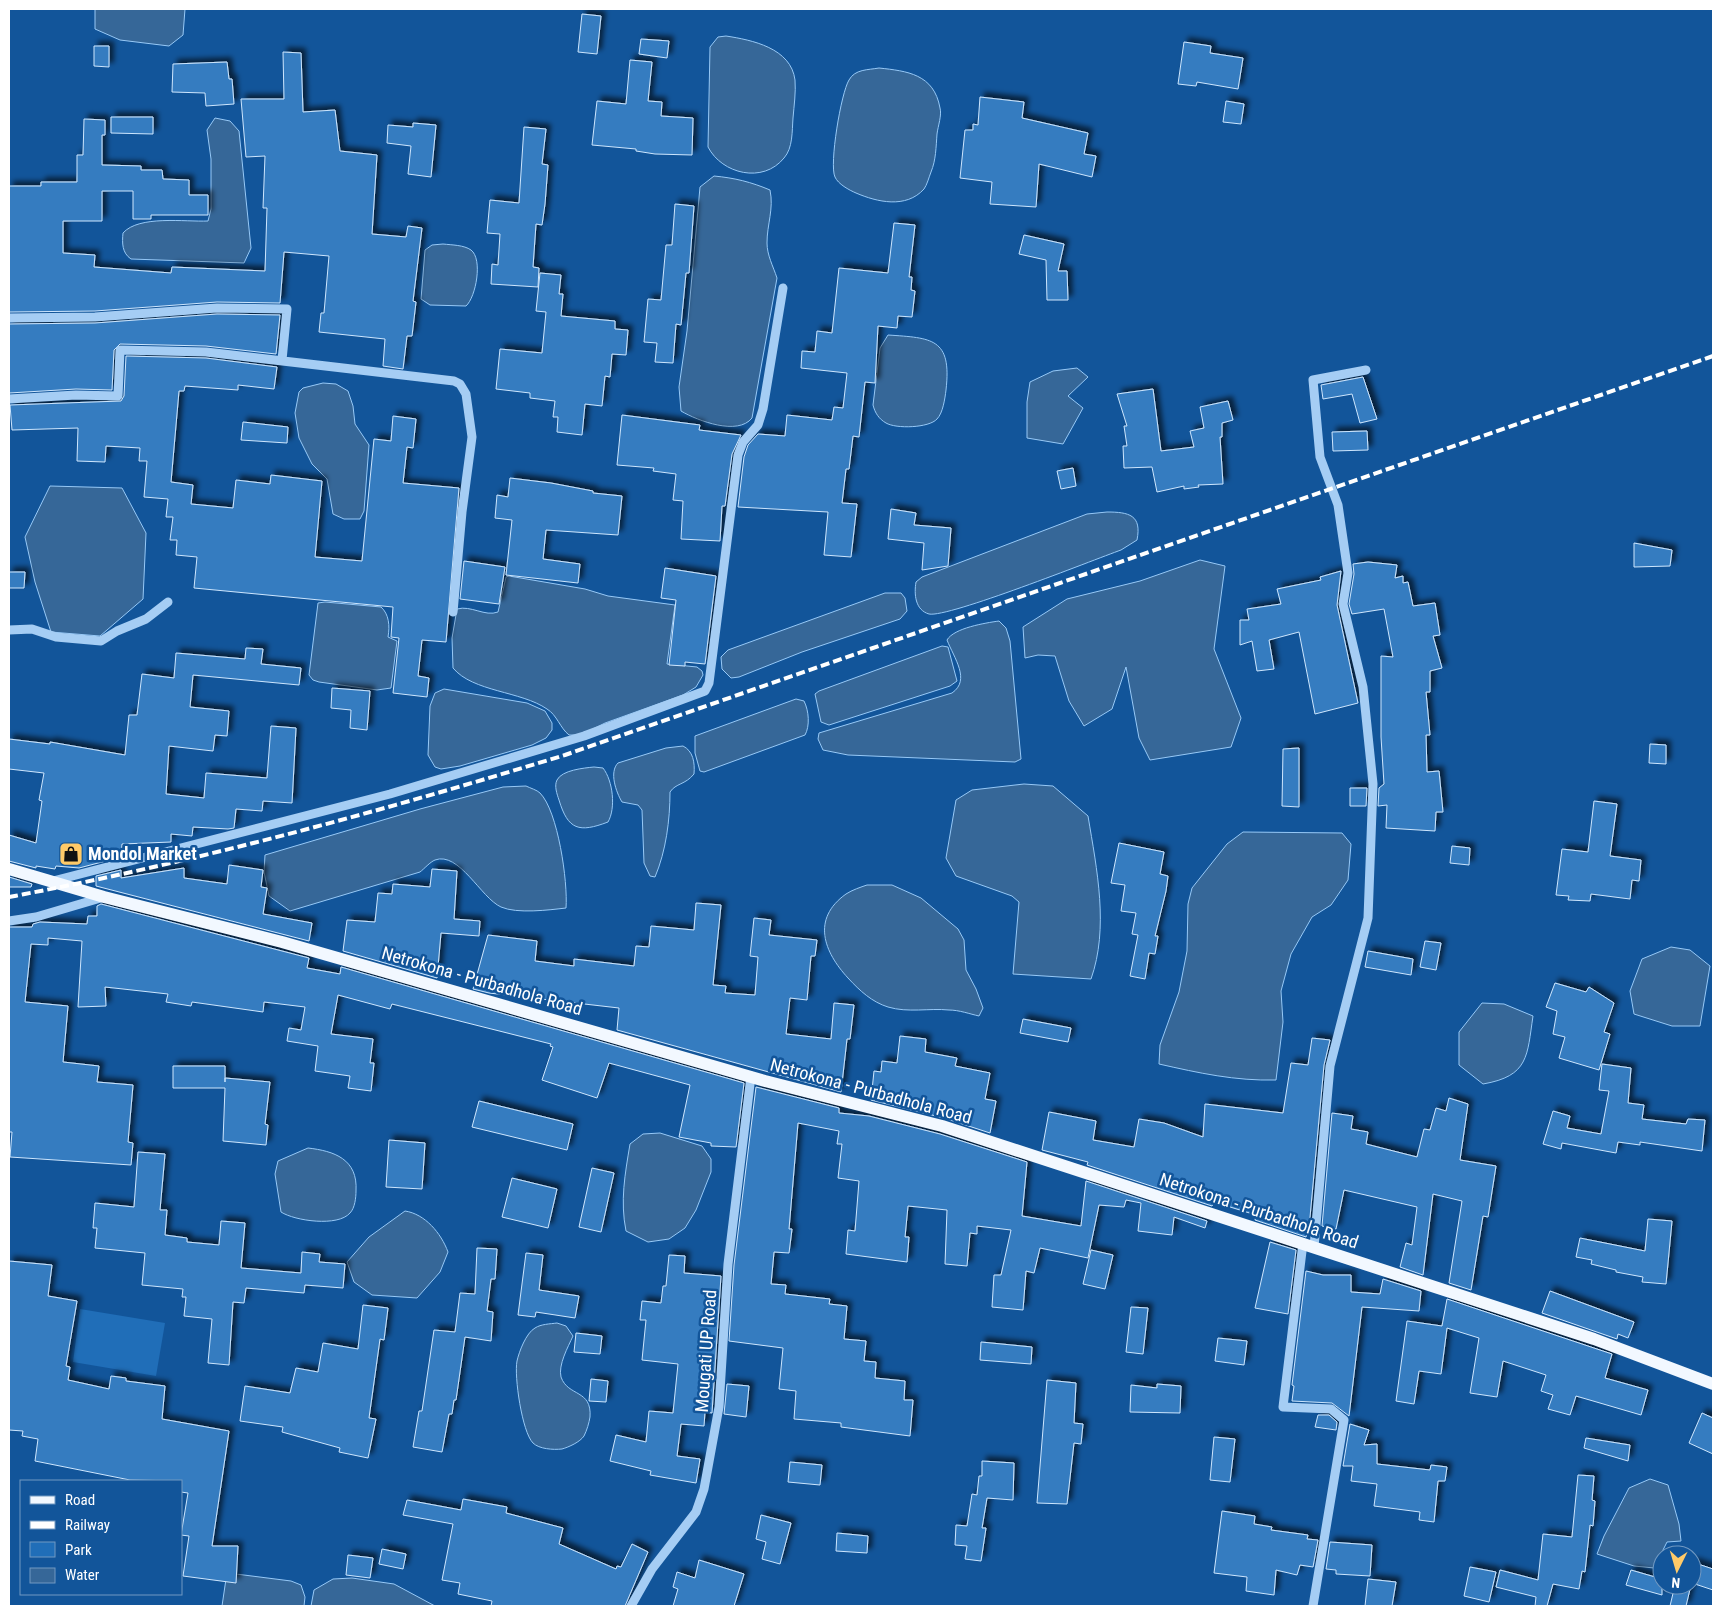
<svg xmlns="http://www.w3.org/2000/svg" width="1722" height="1615" viewBox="0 0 1722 1615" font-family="'Roboto Condensed',sans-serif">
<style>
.green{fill:#206eb8}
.water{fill:#366798;stroke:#97c9f7}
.building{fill:#357cc0;stroke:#cde6fe;filter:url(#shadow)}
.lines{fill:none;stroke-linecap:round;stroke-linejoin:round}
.minor{stroke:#a5cdf4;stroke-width:9}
.major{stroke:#f2f8ff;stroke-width:12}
.rail{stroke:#fff;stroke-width:4;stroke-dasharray:9 4;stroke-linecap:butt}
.labels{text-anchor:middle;stroke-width:5;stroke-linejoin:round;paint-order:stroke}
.poi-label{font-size:18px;font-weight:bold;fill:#fff;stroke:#12559a;text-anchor:start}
.street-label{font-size:18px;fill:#fff;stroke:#12559a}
</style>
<defs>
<filter id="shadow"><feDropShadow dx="4.5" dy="-4.5" stdDeviation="2.5" flood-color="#0009"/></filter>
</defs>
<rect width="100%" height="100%" fill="#12559a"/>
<!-- green -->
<path class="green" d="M80 1309 165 1323 156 1376 73 1362Z"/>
<!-- water -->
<path class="water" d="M95 9H185L183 35 169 46 120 40 95 29Z
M726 36C752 40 791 48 795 80 796 92 794 106 793 118 792 131 793 148 784 158 763 184 722 174 708 147L710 47 718 37Z
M879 68C907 71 934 74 940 108 942 115 938 126 937 134 936 147 936 160 931 172 929 177 927 185 924 189 906 209 877 202 856 193 849 190 838 184 835 177 829 165 841 93 849 80 855 69 868 70 879 68Z
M215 118 230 121 239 131 251 248 244 263 131 259C122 253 122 243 123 233 139 215 185 222 208 221L211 209V159L207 130Z
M714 176C735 178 751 182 770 190 774 209 767 224 767 243 767 255 773 266 777 278L752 418C738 436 698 421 681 411L679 387 687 331 700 187Z
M443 244C452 245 464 245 471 250 483 259 476 297 466 306L430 305 421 299 425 250 432 245Z
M888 335C932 338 952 338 946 390 945 398 943 413 937 419 929 428 896 429 886 423 879 419 875 413 873 405L880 348Z
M1077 368 1088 377 1068 396 1083 408 1063 444 1027 438V402L1030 382 1053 371Z
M323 383 336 384 348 391 353 406 355 424 369 445 364 511 360 519H344L333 514 327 479 312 464 299 438 295 413 299 392 303 388Z
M50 486 122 488 146 533 143 599 100 636 51 632 35 582 25 537Z
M1107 512C1129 512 1142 515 1137 540L1121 550C1093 560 948 618 929 614 915 610 914 594 916 582L922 577 1087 514Z
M1200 560 1225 566 1214 649 1241 718 1231 747 1150 760 1139 738 1126 667 1112 709 1084 726 1069 701 1055 656 1038 655 1025 658 1023 627 1067 599 1140 581Z
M509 576 585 589 608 596 675 605 667 664 697 667 702 671 703 675 696 687 683 695 605 723 581 735H569C560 728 557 715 547 709 521 691 473 692 453 668L452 638 457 609C471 605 485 617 498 612L506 577Z
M885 593H901L905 598 907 611 900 619 802 652 739 677 731 678 722 669 721 657 728 650Z
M325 602 381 607C389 614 390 626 388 637L397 641 391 688 377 690 319 682 313 680 309 675 318 603Z
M999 621 1006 628 1010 641 1021 759 1015 762 848 755 823 750 818 739 819 733 952 693C971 680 954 658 947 640 954 628 985 623 999 621Z
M942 646 948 647 957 681 950 686 829 725 821 722 815 694 819 691Z
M444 689 527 703 545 711 552 723V730L546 738 532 745 460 766 441 769 435 767 428 755 430 706 435 693Z
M796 699 804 701C809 711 810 726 805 735L704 772 700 771 695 753V736Z
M683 746C693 751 695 762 694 774 685 785 676 783 670 792 670 820 666 851 655 877L650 876 644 863 642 810 638 805 622 802C616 792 609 772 618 763L666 748Z
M594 767 603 768C613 781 616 808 608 822 579 833 568 830 559 800 557 794 554 786 557 780 562 770 584 768 594 767Z
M1024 784 1053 786 1088 816C1097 870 1109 928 1091 979L1013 974 1019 902 1012 896 956 876 946 858 956 800 972 790Z
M526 786C530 788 537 790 540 793 558 811 568 882 566 908 549 910 517 914 501 907 481 898 459 851 435 860 430 862 424 869 420 872L290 911 269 896 264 872 265 855 420 809 503 787Z
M1243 832 1342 833 1351 844 1348 880 1331 905 1312 917 1291 954 1281 991 1283 1022 1276 1080C1235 1081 1199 1073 1159 1064L1160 1045 1179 992 1187 951 1188 904 1192 888 1227 844Z
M867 885H892L921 898 958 929 964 940 966 970 976 989 983 1008 979 1016C970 1014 959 1010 949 1010 929 1008 908 1013 888 1007 872 1002 860 991 848 978 824 952 811 919 846 894 852 890 861 887 867 885Z
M1671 947 1690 950 1710 966 1700 1026H1672L1634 1014 1630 991 1642 959Z
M1482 1003 1504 1004 1533 1016C1527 1056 1529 1076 1483 1084L1459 1065V1032Z
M660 1133 702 1146 711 1159V1172L696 1210 685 1228 669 1239 648 1242 626 1231C620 1201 625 1174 630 1144L643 1134Z
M308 1148C334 1151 358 1159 356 1191 356 1197 355 1208 350 1213 338 1227 295 1221 281 1212L275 1174 278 1161Z
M405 1211C425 1214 441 1233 448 1252L440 1272 417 1298 372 1295 354 1282 347 1262 369 1237Z
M557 1323 566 1326 573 1336C568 1347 558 1365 561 1377 568 1397 592 1389 590 1417 589 1423 587 1430 584 1436 580 1442 569 1447 562 1449 553 1450 539 1449 533 1443 522 1432 514 1376 517 1361 519 1352 526 1333 535 1328 541 1324 550 1324 557 1323Z
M1650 1479 1668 1485 1679 1524 1681 1541 1667 1542 1654 1568 1634 1566 1597 1554 1604 1536 1629 1488Z
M236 1574 291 1581 301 1585 305 1597 304 1606H222L226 1579Z
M352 1578 394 1584 435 1606H311L314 1590 333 1579Z"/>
<!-- building -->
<path class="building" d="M582 14 601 16 597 54 578 52Z
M641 39 669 41 667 58 639 54Z
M1184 42 1211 46 1210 53 1243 58 1238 89 1197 82 1196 86 1178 84Z
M94 46H109V67L94 66Z
M283 52 301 53 303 112 335 110 340 151 377 155 372 234 406 237 408 226 422 228 413 301 416 302 412 336H407L403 369 383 366 385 339 319 332 321 313H324L329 256 284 252 280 303 217 302 95 311 9 312V186H41V182H77V155H83L84 119 105 120V135H102V165L141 166V170H162L163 179 189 180V195H208V215H151V219H133V191H102V221H63V253L95 255 94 267 171 273 172 267 265 271 267 208H263L265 156 246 157 241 99H284Z
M630 60 652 62 648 101 662 102 661 116 693 118 692 155 655 154 636 151V149L592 145 597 101 626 104Z
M227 62 229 79H232L234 104 206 106 205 93 172 92 173 64Z
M980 97 1024 102 1022 118 1088 133 1084 154 1096 156 1092 177 1039 164 1036 207 990 204 992 182 960 178 965 130H973V124L978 125Z
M1226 101 1244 104 1241 124 1223 122Z
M111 117H153V134L111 133Z
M413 123 436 125 431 177 408 174 411 146 387 143 388 125 413 127Z
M524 127 546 129 542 164 548 165 545 204 542 225 536 224 533 267 539 268 538 287 491 284 492 264 498 265 500 234 487 233 490 200 519 203Z
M675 204 694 206 689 273H686L681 325 676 324 673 363 655 362 657 343 644 342 648 299 661 300 666 245H672Z
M894 223 915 225 909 277H912L911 290 915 291 912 317 898 316 897 328 878 326 875 383 865 382 859 437 853 436 849 469H846L842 503 857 504 851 557 824 555 828 512 738 507 744 457 748 445 758 434 785 436 787 415 832 420 834 407 843 408 847 373 801 368 802 351 815 352 817 331 832 333 839 268 888 273Z
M1024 235 1064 244 1058 271H1067L1068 300H1047L1046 260 1019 254Z
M540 273 561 275 559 294H563L561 316 615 321V329L628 330 626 355 612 354 610 377 605 376 602 406 585 404 582 435 557 432 558 417H553L555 401 530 398V393L496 389 500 349 542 353 546 312 536 311Z
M217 314 280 315 276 354 206 346 120 344 114 350 112 390 76 389 9 393V324L95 323Z
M126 356 206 358 277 367 274 389 238 385V390L185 386 184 391H179L171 482 193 485 191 504 233 508 236 480 270 484 271 475 322 481 315 557 362 561 374 439 391 441 393 416 416 419 413 448 407 447 403 483 459 488 446 642 422 640 418 676 429 678 427 697 393 693 399 638 391 637 393 607 194 588 197 557 176 555 177 540H170L173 517H166L168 499 144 497 147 461H139L140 448 106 446 105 462 77 461 78 428 12 430 10 405 121 401 124 396Z
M1363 377 1377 419 1360 423 1352 394 1323 399 1321 385Z
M1153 389 1161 451 1194 447 1190 431 1204 428 1200 407 1228 401 1233 420 1222 423V437H1220L1223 484 1198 485 1199 487 1184 489V486L1157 492 1152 467 1124 468 1123 446H1127L1124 426H1127L1117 394Z
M622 415 700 425 699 430 741 435 732 454 725 506H722L720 541 681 539 683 501 673 500 676 474 653 471 654 468 617 465Z
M243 422 288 427 287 443 241 440Z
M1367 431 1368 450 1333 451 1332 432Z
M1073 468 1076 486 1061 489 1057 471Z
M510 478 551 483 593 491V493L622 496 618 535 546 530 543 559 580 564 578 583 506 575 512 520 495 518 497 495 508 497Z
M891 509 916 513 914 525 951 528 948 566 922 570 924 543 888 539Z
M1634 543 1672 550 1670 566 1634 567Z
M464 561 505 567 499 604 460 599Z
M1368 562 1397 565 1395 578 1403 576V583L1408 582 1413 606 1435 603 1440 635 1433 636 1442 668 1430 671V692H1426L1430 735H1426L1427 772 1439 771 1443 812H1436L1435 831 1386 828 1387 805 1378 806 1379 788 1384 784 1381 737V656L1393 657 1384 609 1352 614 1349 604 1354 574 1353 564Z
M665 568 716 576 705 664 685 662V666L669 665 676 600 661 598Z
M1341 571 1337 605 1358 703 1315 714 1299 632 1269 640 1274 669 1257 671 1252 641 1240 645V620H1249L1247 609 1281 604 1277 589 1321 580 1320 577Z
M9 572H25L24 588H9Z
M246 648 263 649 261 664 301 668 299 685 193 675 190 707 229 711 227 736 215 735 213 751 169 746 166 794 204 798 206 773 267 778 271 726 296 728 292 803 263 801 262 811 236 809 234 828 228 829 193 827 192 836 171 834V842L122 844 121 857 79 868 56 866 55 869 36 866V868L9 861V835L36 843 42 801 39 800 44 773 9 769V739L50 744V742L125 755 129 715H137L142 674 174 678 176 653 245 659Z
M332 688 370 691 367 730 350 728 351 710 331 708Z
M1650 744 1666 745V764L1649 763Z
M1299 748V807L1282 806 1283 749Z
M1350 788H1367L1366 806H1350Z
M1594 801 1617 804 1610 856 1641 860 1639 881 1632 880 1630 899 1591 894 1590 901 1568 900 1569 896 1556 895 1562 849 1588 852Z
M1119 843 1164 852 1160 874 1168 876 1166 891 1155 936H1158L1155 954 1149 953 1145 979 1130 976 1138 935 1132 934 1136 913 1121 911 1125 885 1111 883Z
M1452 846 1470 848 1469 865 1450 863Z
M229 865 263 870 261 887 267 888 263 914 312 923 309 941 96 886V876L121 870V878L184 868V878L227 884Z
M432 869 457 871 454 919 480 921 479 936 441 933 437 978 343 951 347 920 375 922 378 893 392 894 393 884 430 887Z
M9 877 32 884 31 887H9Z
M696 903 721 905 713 985 726 986 725 993 755 995 758 957 750 956 754 918 771 920 769 935 817 940 815 956H811L807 1000 790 998 786 1034 831 1039 834 1003 854 1005 850 1039H847L841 1092 617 1030 619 1008 489 993 473 989 488 935 537 941 535 961 574 966V959L634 966 636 946 649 947 651 926 694 930Z
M101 904 309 958 307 968 340 974 341 967 744 1083 736 1147 711 1146V1143L679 1137 690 1085 609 1063 597 1098 542 1080 553 1047 550 1046 551 1044 392 1004 390 1009 338 995 331 1034 373 1039 370 1063H374L371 1091 348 1088 350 1076 315 1071 318 1046 287 1041 289 1028 301 1030 305 1007 264 1002 263 1012 192 1002 191 1006 166 1002 168 994 105 987 106 1006 78 1007 82 941 48 938V945L31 944 25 1002 68 1006 63 1062 99 1066 97 1082 133 1085 128 1142 133 1143 131 1165 10 1157 12 1132H9V927H32L33 924 40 922 87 924 88 916H97V906Z
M1425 941 1441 943 1436 970 1420 967Z
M1368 951 1413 959 1411 975 1365 967Z
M1555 983 1586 992 1589 987 1614 1003 1604 1032 1610 1034 1599 1070 1559 1058 1565 1037 1553 1034 1557 1011 1546 1007Z
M1023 1019 1071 1028 1068 1042 1020 1033Z
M900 1036 926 1039 925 1052 957 1058 955 1066 990 1073 985 1099 996 1101 990 1133 944 1118 871 1100 874 1071 881 1072 882 1061 897 1063Z
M1312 1038 1330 1040 1324 1065 1309 1228 1306 1237 1255 1220 1256 1215 1214 1202 1212 1206 1087 1165 1088 1162 1042 1150 1049 1112 1096 1121 1093 1140 1134 1147 1139 1119 1164 1123 1203 1137 1205 1104 1283 1113 1291 1063 1308 1065Z
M1602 1064 1631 1068 1628 1103 1644 1105 1642 1119 1686 1124 1688 1119 1705 1120 1702 1151 1640 1142V1145L1618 1142 1616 1153 1562 1143 1561 1149 1543 1144 1553 1111 1570 1116 1567 1128 1601 1134 1609 1091 1599 1090Z
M173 1066H225V1082V1078L270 1082 265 1124 268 1125 266 1145 223 1141 225 1088H173Z
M756 1087 839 1108V1113L869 1116 940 1134 1027 1162 1022 1216 1081 1226 1086 1181 1207 1221 1205 1228 1174 1217 1172 1235 1138 1231 1141 1203 1126 1200 1124 1207 1099 1205 1088 1258 1040 1248 1034 1273 1026 1271 1023 1310 992 1307 994 1275H1001L1011 1230 977 1226V1234L970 1233 967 1266 945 1264 947 1210 908 1206 905 1237H909L907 1262 846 1254 848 1230 855 1231 859 1181 838 1178 842 1144H837L839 1131 798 1123 789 1229H792L789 1253 774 1252 771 1284 786 1285 785 1294 830 1299 829 1304 847 1306 844 1339 866 1341 864 1361 876 1362 875 1378 905 1381 904 1400H913L910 1436 841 1427V1423L794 1419 796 1391 779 1389 783 1348 729 1341 734 1265Z
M1449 1098 1468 1104 1460 1160 1496 1166 1488 1217 1483 1216 1471 1290 1449 1283 1462 1201 1433 1194 1423 1275 1400 1267 1406 1243 1412 1245 1417 1207 1344 1190 1336 1229 1322 1226 1332 1113 1353 1116 1351 1129 1368 1132 1366 1144 1417 1157 1424 1129 1430 1130 1436 1108 1446 1111Z
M479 1101 573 1124 567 1150 472 1127Z
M389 1140 425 1143 422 1189 386 1187Z
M138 1152 165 1154 160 1210H167L165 1235 187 1238V1242L219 1245 221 1221 245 1223 241 1268 301 1273 302 1252 320 1254 319 1262 345 1264 343 1288 305 1285 304 1293 246 1288 244 1303 233 1302 229 1365 208 1363 212 1319 184 1316 186 1297H182L183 1289 142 1285 145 1253 95 1248 97 1228H93L95 1203 134 1207Z
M592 1168 614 1173 601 1232 579 1227Z
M512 1178 557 1189 548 1228 502 1217Z
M1648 1219 1672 1221 1666 1284 1642 1282 1643 1277 1616 1272V1270L1591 1264 1592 1260 1576 1257 1580 1238 1645 1251Z
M1270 1242 1296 1250 1288 1314 1255 1308Z
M477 1248 497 1249 495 1279H491L487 1311 493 1312 491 1341 465 1337 456 1400H454L452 1414H449L442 1452 413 1447 419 1411H422L434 1330 455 1332 460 1293 475 1294Z
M1091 1250 1113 1255 1105 1289 1083 1284Z
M526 1253 543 1255 539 1290 579 1296 575 1318 536 1312 535 1317 518 1315Z
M669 1255 685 1256 684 1273 721 1276 712 1413 705 1412 704 1426 681 1424 677 1456 700 1459 696 1483 650 1475 651 1471 610 1461 616 1435 646 1442 649 1411 673 1413 678 1364 642 1360 646 1320H640L642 1301 661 1303 663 1286H666Z
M9 1261 52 1265 48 1296 77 1301 66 1366 70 1367 68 1380 109 1389 111 1376 126 1378V1381L165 1386 162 1419 229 1431 212 1546H238L236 1583 183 1576 189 1536 181 1535 188 1493 181 1492V1481L130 1480 35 1461 38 1439 22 1436 23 1431 9 1430Z
M1306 1271 1323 1275H1351V1292L1380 1294 1383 1279 1421 1291 1419 1311 1362 1307 1349 1416 1332 1403 1292 1401 1294 1386 1292 1385Z
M1550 1291 1634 1322 1628 1338 1618 1334 1617 1339 1542 1313Z
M1447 1299 1612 1354 1605 1378 1648 1390 1641 1415 1576 1396 1570 1415 1548 1409 1553 1395 1541 1391 1546 1375 1503 1361 1497 1397 1470 1393 1479 1338 1447 1328 1441 1374 1419 1371 1414 1404 1396 1401 1407 1321 1442 1326Z
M363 1305 388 1308 384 1340 380 1339 369 1418 376 1419 368 1458 339 1452 340 1448 282 1432 283 1427 240 1421 245 1386 290 1393 296 1368 318 1372 323 1343 358 1349Z
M1131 1307 1148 1308 1143 1354 1126 1352Z
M576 1333 602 1336 600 1354 574 1352Z
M1218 1338 1247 1341 1244 1365 1215 1361Z
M981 1342 1032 1347 1031 1364 980 1360Z
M591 1379 608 1381 606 1402 589 1401Z
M1047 1380 1076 1383 1074 1423 1083 1424 1081 1444 1074 1443 1067 1504 1037 1503Z
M727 1384 749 1386 746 1417 724 1414Z
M1157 1384 1181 1386 1180 1413 1130 1412 1131 1385 1157 1388Z
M1702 1413 1713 1418V1454L1689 1443Z
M1318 1415H1329L1337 1422 1336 1430 1315 1427Z
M1350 1424 1369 1430 1364 1445 1377 1444V1464L1430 1470 1431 1465 1447 1467 1445 1481H1438L1434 1522 1419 1520 1420 1512 1374 1506 1377 1484 1351 1481 1353 1466H1343Z
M1214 1437 1235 1439 1230 1482 1210 1480Z
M1586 1438 1630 1445 1628 1461 1584 1448Z
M982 1461 1014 1463 1013 1500 987 1498 982 1528H986L981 1561 965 1559 967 1546 955 1545 956 1525 967 1526 972 1494 977 1495 979 1476H982Z
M790 1462 822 1465 820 1485 788 1482Z
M1578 1475 1594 1476 1592 1500 1595 1501 1593 1526 1590 1525 1585 1572 1582 1571 1579 1589 1553 1584 1547 1606H1535L1536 1597 1496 1587 1500 1570 1538 1580 1543 1534 1572 1537Z
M463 1499 507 1507 506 1513 563 1528 559 1544 616 1569 617 1566 621 1567 632 1544 648 1552 625 1606H491L492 1601 458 1594 460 1583 442 1580 453 1524 403 1515 407 1500 461 1510Z
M1222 1511 1255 1516 1254 1524 1272 1527 1271 1530 1308 1535 1307 1539 1318 1540 1313 1567 1300 1565 1297 1575 1276 1570 1274 1595 1246 1591 1247 1577 1214 1573Z
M761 1515 791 1523 780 1564 762 1559 766 1542 756 1539Z
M837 1533 868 1536 867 1553 836 1551Z
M1330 1542 1372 1545 1370 1576 1336 1574V1570L1326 1569Z
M382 1549 406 1554 403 1569 379 1564Z
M348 1555 373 1558 370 1578 346 1575Z
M699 1560 744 1574 734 1606H673L678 1589 673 1587 677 1572 695 1578Z
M1692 1562 1713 1569V1590L1692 1583Z
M1470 1567 1496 1572 1489 1602 1464 1596Z
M1631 1570 1662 1579V1595L1626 1585Z
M1368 1579 1396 1582 1392 1606H1365Z
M1675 1585H1691L1686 1606H1670Z"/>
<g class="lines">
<!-- minor -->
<path class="minor" d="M9 318 95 317 217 308 287 309 282 360
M9 399 76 395 118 396 120 350 206 352 454 381 460 384 466 394 472 437 462 512 453 612
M9 630 32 629 56 637 101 641 117 631 146 619 168 602
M53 881 390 794 584 736 705 691 709 683 738 455 743 442 758 425 763 409 783 288
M9 921 36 917 104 897
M1303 1243 1283 1407 1331 1409 1344 1420 1313 1606
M1314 1247 1330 1066 1368 918 1373 784 1363 687 1343 604 1348 573 1338 505 1320 457 1313 380 1366 370
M631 1606 652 1569 696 1512 704 1489 719 1407 728 1264 751 1076"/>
<!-- major -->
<path class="major" d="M9 869 104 897 282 942 765 1081 942 1126 1594 1339 1713 1384"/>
<!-- rail -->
<path class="rail" d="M9 897C197 862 382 811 565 755L1713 356"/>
</g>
<!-- icons -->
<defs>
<g id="shop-square" transform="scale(1.25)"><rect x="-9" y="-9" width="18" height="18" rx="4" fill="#ffca68" stroke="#12559a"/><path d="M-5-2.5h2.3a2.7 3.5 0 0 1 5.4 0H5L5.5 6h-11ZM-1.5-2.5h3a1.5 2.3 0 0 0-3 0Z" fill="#111"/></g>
</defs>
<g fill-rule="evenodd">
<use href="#shop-square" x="71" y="854"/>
</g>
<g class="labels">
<!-- poi labels -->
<g class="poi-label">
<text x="88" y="860">Mondol Market</text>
</g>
<!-- street labels -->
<g class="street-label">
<text transform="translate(482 981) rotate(16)" y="6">Netrokona - Purbadhola Road</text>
<text transform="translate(871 1091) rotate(15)" y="6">Netrokona - Purbadhola Road</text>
<text transform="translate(1259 1211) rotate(18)" y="6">Netrokona - Purbadhola Road</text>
<text transform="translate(706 1351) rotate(-86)" y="6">Mougati UP Road</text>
</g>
</g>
<!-- border -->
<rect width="1722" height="1615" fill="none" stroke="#ffffff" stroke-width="20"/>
<!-- legend -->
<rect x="20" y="1480" width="162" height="115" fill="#12559a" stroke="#7199c2"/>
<rect x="30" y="1496" width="25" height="8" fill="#f2f8ff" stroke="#7199c2"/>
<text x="65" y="1505" font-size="15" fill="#ffffff">Road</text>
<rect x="30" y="1521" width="25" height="8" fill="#ffffff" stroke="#7199c2"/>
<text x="65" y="1530" font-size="15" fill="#ffffff">Railway</text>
<rect x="30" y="1542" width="25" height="15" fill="#206eb8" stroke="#7199c2"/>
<text x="65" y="1555" font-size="15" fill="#ffffff">Park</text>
<rect x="30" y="1568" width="25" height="15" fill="#366798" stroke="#7199c2"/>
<text x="65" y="1580" font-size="15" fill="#ffffff">Water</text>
<!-- north arrow -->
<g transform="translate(1677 1570) rotate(185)"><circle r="24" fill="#12559a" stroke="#7199c2"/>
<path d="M0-4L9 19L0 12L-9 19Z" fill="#ffca68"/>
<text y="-8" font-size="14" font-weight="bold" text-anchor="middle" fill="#ffffff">N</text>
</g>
</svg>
